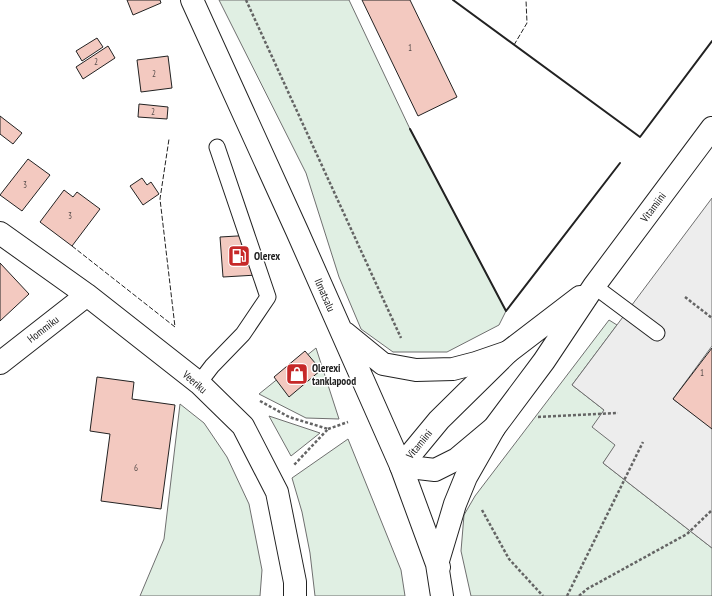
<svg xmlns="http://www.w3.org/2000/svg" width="712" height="596" viewBox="0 0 712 596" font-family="'PT Sans Narrow',sans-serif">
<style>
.green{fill:#e0efe3;stroke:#6f6f6f}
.parking{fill:#ededed;stroke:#6f6f6f}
.building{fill:#f3c9c0;stroke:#222}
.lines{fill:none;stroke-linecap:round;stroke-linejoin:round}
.lane-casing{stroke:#222;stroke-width:17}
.street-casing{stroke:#222;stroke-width:24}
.secondary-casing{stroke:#222;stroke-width:24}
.path{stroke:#646464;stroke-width:2.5;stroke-dasharray:3 2;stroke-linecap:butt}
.lane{stroke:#fff;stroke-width:15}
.street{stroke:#fff;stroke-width:22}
.secondary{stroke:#fff;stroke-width:22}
.fence{stroke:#222;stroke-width:1;stroke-dasharray:5 2;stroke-linecap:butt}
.wall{stroke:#222;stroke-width:2}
.labels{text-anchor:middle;stroke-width:3;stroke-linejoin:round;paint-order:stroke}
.number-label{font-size:9px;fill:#564c4a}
.street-label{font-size:11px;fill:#222;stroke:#fff}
.poi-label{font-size:11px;font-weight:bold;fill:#222;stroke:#fff;text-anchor:start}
</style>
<rect width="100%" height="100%" fill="#fff"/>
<!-- green -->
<path class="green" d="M219 0H349L410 129 506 311 499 325 447 352H393L361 329 339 277 306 173Z
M609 320 617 325 572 385 604 410 616 445 603 463 712 548V596H471L461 551 464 515 475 496Z
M316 348 339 419 306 418 259 394Z
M180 404 204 423 227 457 249 504 262 570 260 596H140L164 539Z
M269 416 320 433 291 456Z
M348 439 401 570 405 596H315L310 553 302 512 292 478Z"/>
<!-- parking -->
<path class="parking" d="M712 198V346L673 399 712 428V548L603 463 615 445 592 427 604 410 572 385Z"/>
<!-- building -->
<path class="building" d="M127 0H160L161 3 133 15Z
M362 0H410L457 97 418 116Z
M97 38 103 47 82 61 76 51Z
M108 46 115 58 83 79 76 67Z
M168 56 172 88 141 92 137 60Z
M139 104 168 107 167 119 138 117Z
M0 116 22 133 13 144 0 134Z
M28 159 50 175 22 211 0 195Z
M142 178 147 185 151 182 159 194 143 205 130 186Z
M64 190 73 197 77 192 100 209 72 246 40 222Z
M254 235 257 275 223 277 220 237Z
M0 263 29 294 0 321Z
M712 348V429L673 399Z
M305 351 321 370 289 397 274 377Z
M97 377 134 382 132 399 175 405 161 509 101 501 110 434 90 431Z"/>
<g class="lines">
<!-- lane casing -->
<g class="lane-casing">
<path id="lane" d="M594 286 657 333
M199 383 212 366 243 334 268 297 217 147"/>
</g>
<!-- street casing -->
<g class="street-casing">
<path id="street" d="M0 233 87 295 199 383 243 426 277 492 295 582V596
M0 363 87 295
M401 466 435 470 457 459 494 428 544 361 594 286 712 128
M401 466 439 420 508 352 580 297"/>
</g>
<!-- secondary casing -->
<g class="secondary-casing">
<path id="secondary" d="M192 0 297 231 401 466 437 564 442 596
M345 333 383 364 416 370 453 369 476 363 508 352
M439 567 437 564 455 504 466 477 494 428"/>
</g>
<!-- path -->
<path class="path" d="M246 0 401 338
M685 297 712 318
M260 401 289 417 328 429 294 465
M538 417 618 413
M328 429 348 422
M482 510 509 559 543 596
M567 596 643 442
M579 596 587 589 687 534 712 510"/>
<!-- lane -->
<use href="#lane" class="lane"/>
<!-- street -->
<use href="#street" class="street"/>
<!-- secondary -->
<use href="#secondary" class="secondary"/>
<!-- fence -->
<path class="fence" d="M514 45 527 23 526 0
M72 246 175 327 160 199 169 139"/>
<!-- wall -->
<path class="wall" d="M453 0 640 137 712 41
M410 129 506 311 620 163"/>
</g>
<!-- icons -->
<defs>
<g id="fuel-square" transform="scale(1.15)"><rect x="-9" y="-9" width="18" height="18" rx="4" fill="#c62828" stroke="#fff"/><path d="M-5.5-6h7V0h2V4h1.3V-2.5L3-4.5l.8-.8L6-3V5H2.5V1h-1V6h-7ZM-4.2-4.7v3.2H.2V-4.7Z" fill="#fff"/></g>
<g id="shop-square" transform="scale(1.15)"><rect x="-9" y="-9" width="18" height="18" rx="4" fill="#c62828" stroke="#fff"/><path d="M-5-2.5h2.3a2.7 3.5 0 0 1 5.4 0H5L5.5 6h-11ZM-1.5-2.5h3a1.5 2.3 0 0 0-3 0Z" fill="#fff"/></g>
</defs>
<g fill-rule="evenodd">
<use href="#fuel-square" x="239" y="256"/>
<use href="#shop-square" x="297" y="374"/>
</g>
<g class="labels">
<!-- number labels -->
<g class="number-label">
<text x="410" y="51">1</text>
<text x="96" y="65">2</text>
<text x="154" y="77">2</text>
<text x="153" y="115">2</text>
<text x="25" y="188">3</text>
<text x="70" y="219">3</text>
<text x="702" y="376">1</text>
<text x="136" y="471">6</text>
</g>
<!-- street labels -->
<g class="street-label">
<text transform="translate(653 207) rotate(-53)" y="4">Vitamiini</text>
<text transform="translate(325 295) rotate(66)" y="4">Ilmatsalu</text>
<text transform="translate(43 329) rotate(-38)" y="4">Hommiku</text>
<text transform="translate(195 382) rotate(41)" y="4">Veeriku</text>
<text transform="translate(419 444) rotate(-51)" y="4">Vitamiini</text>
</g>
<!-- poi labels -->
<g class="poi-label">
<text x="254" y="260">Olerex</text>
<text x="312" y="372">Olerexi<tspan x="312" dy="13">tanklapood</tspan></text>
</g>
</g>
</svg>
